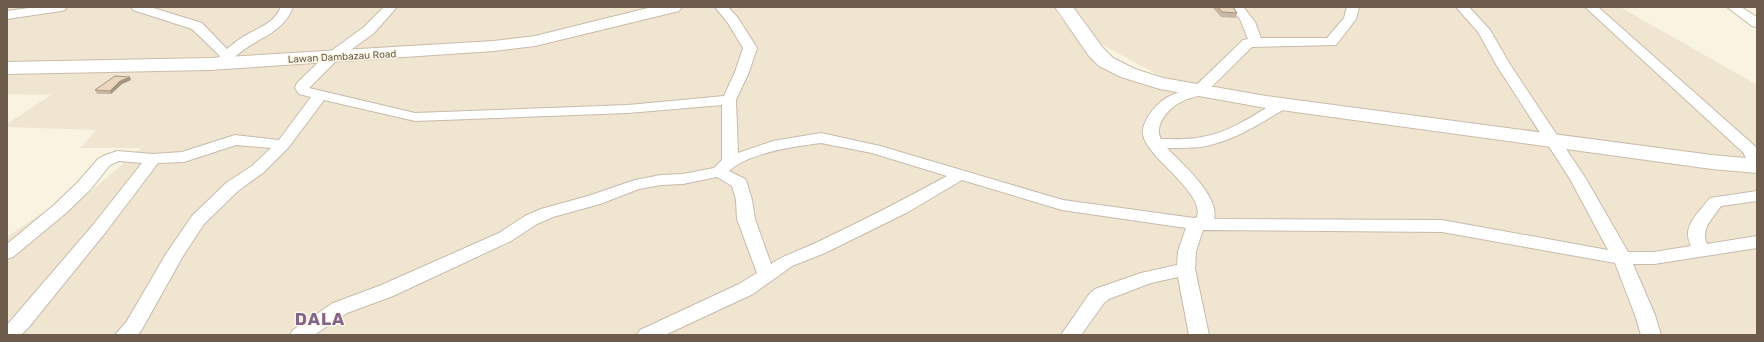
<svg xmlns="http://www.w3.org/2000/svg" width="1764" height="342" viewBox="0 0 1764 342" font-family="Rubik,sans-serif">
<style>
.residential{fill:#efe5d1}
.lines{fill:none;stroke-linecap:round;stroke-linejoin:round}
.minor-casing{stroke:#c8bbab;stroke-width:2}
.tertiary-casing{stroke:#c8bbab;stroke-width:2}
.secondary-casing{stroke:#cbbca9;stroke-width:2}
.minor{fill:#fff;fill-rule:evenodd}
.tertiary{fill:#fff;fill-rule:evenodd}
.secondary{fill:#fff;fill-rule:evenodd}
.wall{fill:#cab7a3}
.shaded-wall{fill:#a49584}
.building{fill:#ebd5bd;stroke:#a49584}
.labels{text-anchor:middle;stroke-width:3;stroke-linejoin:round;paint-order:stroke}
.street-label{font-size:10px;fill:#6d5c4c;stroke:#fcf7e7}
.near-district-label{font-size:17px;font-weight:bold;letter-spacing:1px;fill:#82648a;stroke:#fcf7e7}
</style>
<rect width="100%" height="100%" fill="#f9f3e2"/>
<!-- residential -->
<path class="residential" d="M7 7H1055L1058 15 1089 52 1160 87 1757 167V335H7V237L66 197 87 195 141 148H80L96 130 7 127V124L51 95 7 94Z
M1062 7H1620L1757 85V161L1173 83 1099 43Z"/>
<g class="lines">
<!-- minor casing -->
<g class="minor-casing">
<path id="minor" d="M36 7H67L65 10 61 11 7 19V11Z
M131 7H150L202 23 227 49C234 43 240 38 248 34 262 26 274 23 281 7H293C281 39 247 38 227 66H217L215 63 220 56 192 29 133 10Z
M384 7H397L374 33 337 60 309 88 415 113 628 105 724 96 735 72 743 48 728 23 715 7H728L738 18 757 48 749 72 736 100 738 153 773 141 821 133 880 146 1063 200 1194 218 1197 217C1205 192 1148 159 1143 135 1141 120 1159 100 1172 95 1179 91 1188 91 1195 86 1200 82 1205 76 1210 72 1221 61 1232 51 1243 40L1248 39 1240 19 1229 7 1244 8 1255 22 1261 38H1327L1344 18 1347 7H1359L1356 19 1336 45 1252 47C1236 62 1222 78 1205 92 1200 97 1190 97 1183 101 1170 106 1153 125 1161 139 1174 139 1188 140 1202 137 1229 133 1254 115 1278 101L1283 100 1288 101 1290 104 1288 107C1261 123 1233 142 1201 147 1190 148 1178 148 1167 148 1181 163 1220 196 1214 219L1442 220 1608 250 1570 179 1497 66 1478 32 1456 7H1469L1490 30 1511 66 1586 179 1628 252H1654L1691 246C1681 226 1698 214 1710 198L1757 191V201L1721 206C1713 218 1700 229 1707 244L1757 236V248L1654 264H1633L1655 315 1661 335H1641L1635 315 1615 263 1442 232 1203 230 1196 251 1195 269 1209 335H1189L1178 277 1151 283 1109 299 1104 303 1081 335H1061L1090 293 1095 289 1141 273 1177 265 1178 251 1186 228 1062 210 962 180 908 212 825 253 792 266 753 294 665 335H637L640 330 739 284 757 273 737 219 736 200 732 186 717 177 683 184 661 185 639 189 600 204 553 217 537 224 511 241 393 296 347 313 314 335H290L293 330 333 303 379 286 499 233 525 216 541 209 588 196 635 180 661 175 683 174 714 168 722 160V105L628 113 415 121 324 100 288 148 264 172 238 191 204 224 183 256 141 331 137 335H115L127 321 166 254 192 216 226 183 252 166 271 148 236 145 184 162 158 163 105 233 29 327 21 335H7V325L93 225 142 163 119 161 110 165 90 190 66 213 13 257 7 259V244L54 205 78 182 98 159 103 156 117 151 153 154 182 152 235 135 279 140 311 97 299 94 295 88 297 83 327 54 364 27ZM821 143 872 153 947 176C907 198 866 219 824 239 807 248 787 253 771 264L755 219 752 200 747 183 745 179 729 171C747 153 796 146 821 143Z
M1585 7H1598L1757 148V158L1748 157Z
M1727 7H1741L1757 17V27L1752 26Z"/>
</g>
<!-- tertiary casing -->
<g class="tertiary-casing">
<path id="tertiary" d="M1754 148 1757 149V169L1750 167 1744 154 1747 150Z"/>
</g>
<!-- secondary casing -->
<g class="secondary-casing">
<path id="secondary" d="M652 7H682L679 11 535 46 494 51 210 70 7 74V62L210 58 494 41 535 36Z
M1055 7H1073L1103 48 1113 58 1135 69 1163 78 1266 96 1712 155 1757 159V173L1712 169 1266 108 1160 89 1121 77 1099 66 1089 56Z"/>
</g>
<!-- minor -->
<use href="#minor" class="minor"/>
<!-- tertiary -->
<use href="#tertiary" class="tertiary"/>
<!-- secondary -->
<use href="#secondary" class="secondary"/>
</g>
<!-- wall -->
<path class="wall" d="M1212 7H1233L1237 13 1236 18 1221 17Z
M131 80 122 84 111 94H97L95 90Z"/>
<!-- shaded-wall -->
<path class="shaded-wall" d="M130 77 131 80 122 84 111 94 110 91 120 81Z"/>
<!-- building -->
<path class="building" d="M1218 7H1233L1237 13 1222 12Z
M115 76 130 77 120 81 110 91 95 90Z"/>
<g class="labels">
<!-- street labels -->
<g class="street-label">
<text transform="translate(342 56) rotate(-3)" y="4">Lawan Dambazau Road</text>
</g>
<!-- near-district labels -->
<g class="near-district-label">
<text x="320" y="325">DALA</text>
</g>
</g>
<!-- border -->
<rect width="1764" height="342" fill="none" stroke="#6d5c4c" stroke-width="16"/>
</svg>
